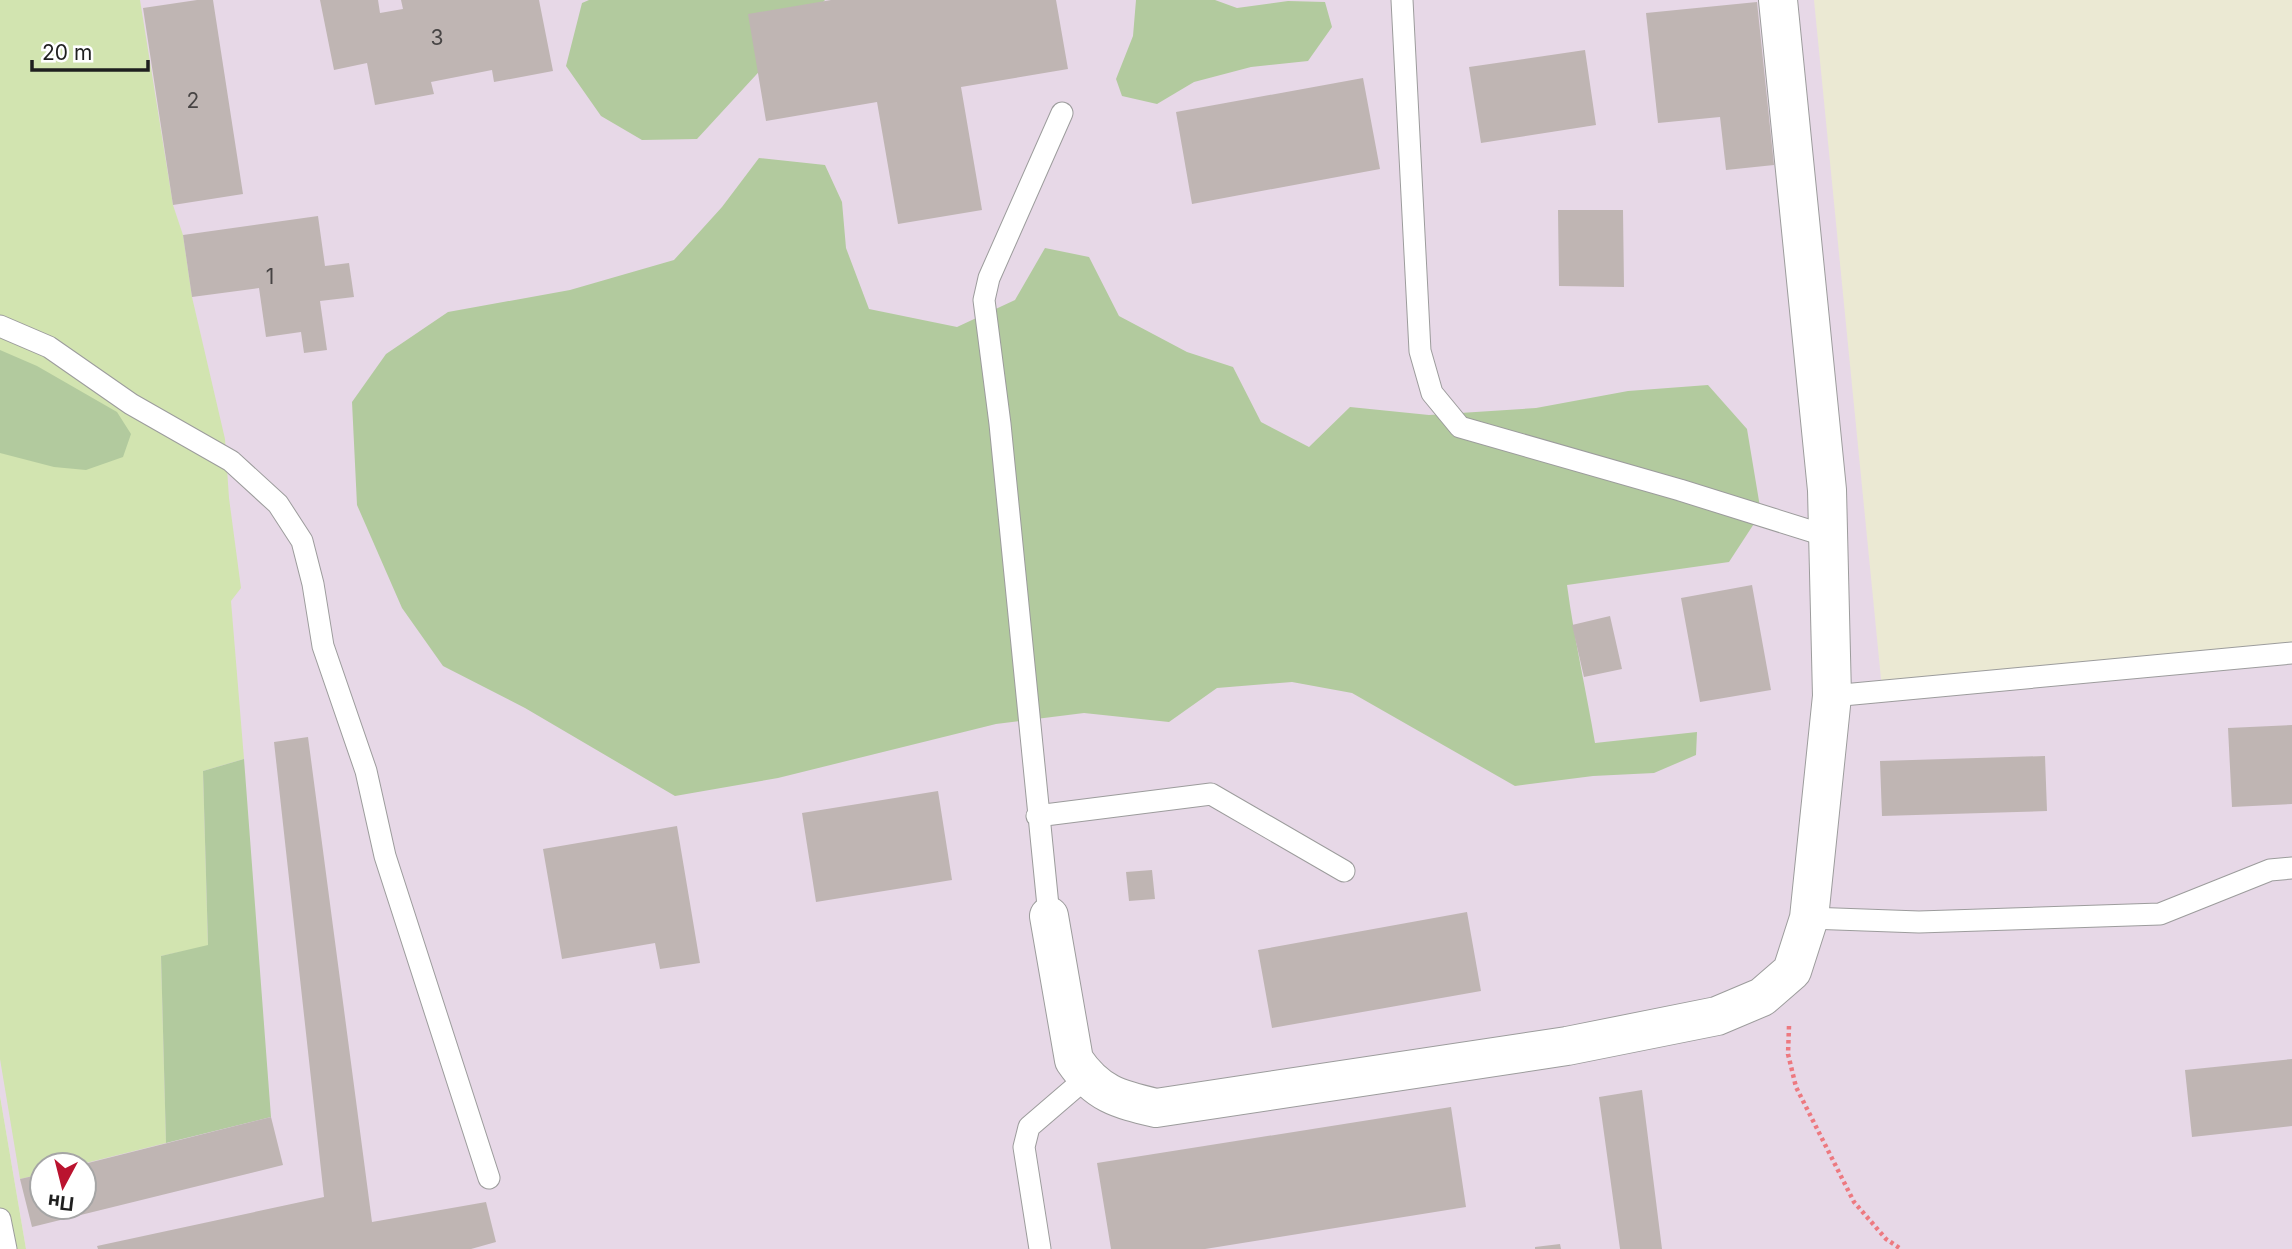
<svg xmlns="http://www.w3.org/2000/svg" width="2292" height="1249" viewBox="0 0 2292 1249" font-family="Inter,sans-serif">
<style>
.industrial{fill:#e7d8e7;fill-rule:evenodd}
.farmland{fill:#ebe9d3}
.grass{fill:#d2e4b0}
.forest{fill:#b2ca9e}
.building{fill:#bfb5b3}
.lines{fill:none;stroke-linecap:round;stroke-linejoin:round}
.service-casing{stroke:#9c9c9c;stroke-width:23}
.minor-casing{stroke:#9c9c9c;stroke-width:40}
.path{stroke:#ed7980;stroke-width:4.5;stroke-dasharray:3.5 3.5;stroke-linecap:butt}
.service{stroke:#fff;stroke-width:21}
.minor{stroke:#fff;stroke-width:38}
.labels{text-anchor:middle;stroke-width:5;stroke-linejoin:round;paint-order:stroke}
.number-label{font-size:21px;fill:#474444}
</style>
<rect width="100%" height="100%" fill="#eeeae6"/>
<!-- industrial -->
<path class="industrial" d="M0 0H2292V1249H26L0 1096ZM42 1165H84V1207H42Z"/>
<!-- farmland -->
<path class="farmland" d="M1814 0H2292V662L1883 699Z"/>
<!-- grass -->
<path class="grass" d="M0 0H140L173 205 183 235 192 297 225 439 229 498 241 588 231 601 244 759 203 771 208 946 161 956 166 1143 78 1165H42V1174L20 1179 0 1059Z
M0 1096 26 1249H0Z"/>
<!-- forest -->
<path class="forest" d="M589 0H825L697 139 642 140 601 116 566 66 582 3Z
M1136 0H1215L1237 8 1288 1 1325 2 1332 27 1308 61 1251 67 1194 82 1157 104 1122 96 1116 79 1133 36Z
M759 158 825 165 842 202 846 248 869 309 957 327 1015 300 1045 248 1089 257 1119 316 1187 352 1233 367 1261 422 1309 447 1350 407 1429 415 1536 408 1628 391 1708 385 1747 429 1761 513 1729 562 1567 585C1574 638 1586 690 1595 743L1697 732 1696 755 1654 773 1593 776 1515 786 1352 693 1292 682 1217 688 1169 722 1084 713 996 724 778 778 675 796 525 708 443 666 402 608 357 505 352 402 386 354 448 312 570 290 674 260 722 207Z
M0 350 37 366 117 412 131 434 123 457 86 470 54 467 0 453Z
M244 759 271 1117 166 1143 161 956 208 945 203 771Z"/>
<!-- building -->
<path class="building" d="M197 0H213L243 194 173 205 143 8Z
M320 0H378L380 13 403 9 401 0H539L553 71 494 82 492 70 431 82 434 94 375 105 367 63 334 70Z
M831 0H1056L1068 69 961 87 982 210 898 224 877 102 766 121 748 14Z
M1757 2 1774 165 1726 170 1720 117 1658 123 1646 13Z
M1585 50 1596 125 1481 143 1469 67Z
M1363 78 1380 169 1192 204 1176 112Z
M1558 210H1623L1624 287 1559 286Z
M318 216 325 266 349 263 354 297 320 301 327 350 304 353 301 332 266 337 259 288 192 297 183 235Z
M1752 585 1771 690 1700 702 1681 598Z
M1610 616 1622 669 1584 677 1572 625Z
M2292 725V804L2232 807 2228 728Z
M308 737 372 1222 486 1202 496 1242 471 1249H98L97 1246 324 1197 274 742Z
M2045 756 2047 811 1882 816 1880 761Z
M938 791 952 880 816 902 802 813Z
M677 826 700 963 660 969 655 943 562 959 543 849Z
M1152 870 1155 899 1129 901 1126 872Z
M1467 912 1481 991 1272 1028 1258 950Z
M2292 1059V1126L2192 1137 2185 1070Z
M1642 1090 1662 1249H1620L1599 1097Z
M1451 1107 1466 1207 1205 1249H1111L1097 1163Z
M271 1117 283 1165 32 1227 20 1179 42 1174V1207H84V1164Z
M1560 1244 1561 1249H1535V1247Z"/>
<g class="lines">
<!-- service casing -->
<g class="service-casing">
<path id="service" d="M1402 0 1420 351 1432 393 1460 427 1680 490 1830 537
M0 326 49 347 131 404 231 461 278 504 302 541 313 584 323 646 366 771 385 856 489 1178
M1832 696 2292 653
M1037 816 1211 794 1344 871
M1049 916 1000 424 984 300 989 278 1062 113
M1809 918 1919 922 2160 914 2270 870 2292 868
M0 1219 6 1249
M1040 1249 1024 1147 1029 1127 1086 1078"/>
</g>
<!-- minor casing -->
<g class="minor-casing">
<path id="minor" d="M1049 916 1074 1060C1097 1094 1118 1099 1156 1108L1567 1046 1717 1016 1762 997 1792 971 1809 918 1832 696 1827 490 1778 0"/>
</g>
<!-- path -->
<path class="path" d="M1789 1026 1788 1054 1796 1087 1854 1202 1886 1239 1901 1249"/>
<!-- service -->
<use href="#service" class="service"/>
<!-- minor -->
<use href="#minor" class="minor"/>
</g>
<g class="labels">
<!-- number labels -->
<g class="number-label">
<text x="437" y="45">3</text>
<text x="193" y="108">2</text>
<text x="270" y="284">1</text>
</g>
</g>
<!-- north arrow -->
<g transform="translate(63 1186) rotate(187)"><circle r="33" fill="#ffffff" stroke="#a5a5a5" stroke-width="2"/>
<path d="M0-5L12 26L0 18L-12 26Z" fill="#ba132f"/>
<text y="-10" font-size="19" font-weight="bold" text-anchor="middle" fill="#1f1f1f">Пн</text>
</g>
<!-- scale -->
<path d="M32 60v10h116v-10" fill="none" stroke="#1f1f1f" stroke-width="3.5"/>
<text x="42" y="60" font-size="21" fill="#1f1f1f" stroke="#ffffff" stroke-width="5" paint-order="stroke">20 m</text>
</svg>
